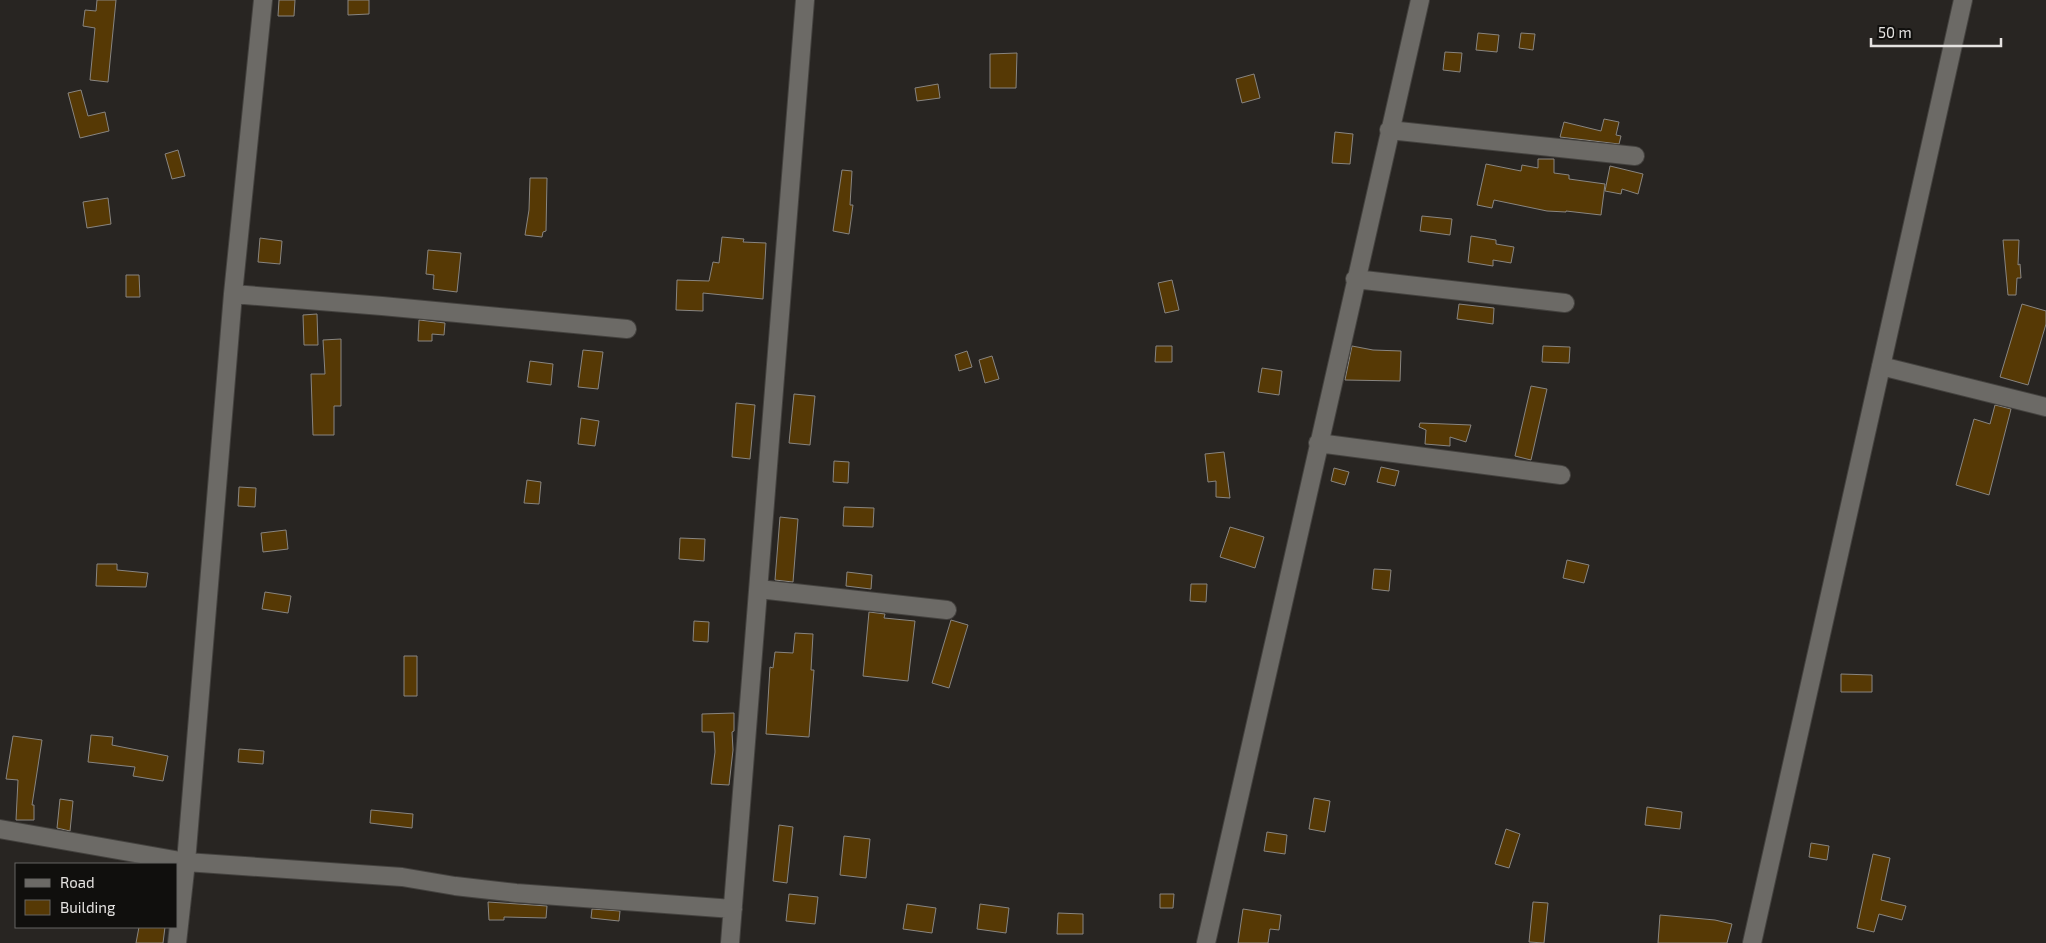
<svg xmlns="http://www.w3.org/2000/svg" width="2046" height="943" viewBox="0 0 2046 943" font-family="'Exo 2',sans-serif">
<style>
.building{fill:#563905;stroke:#888581}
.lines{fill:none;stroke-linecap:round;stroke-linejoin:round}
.minor-casing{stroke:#44423f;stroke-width:20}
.minor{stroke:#6c6a66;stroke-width:18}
</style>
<rect width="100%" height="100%" fill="#282522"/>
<!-- building -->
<path class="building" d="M97 0H116L108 82 90 80 95 28 83 26 85 10 96 11Z
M279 0H295L294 16H278Z
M348 0H369V14L348 15Z
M1478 33 1499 35 1497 52 1476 50Z
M1521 33 1535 34 1533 50 1519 48Z
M1445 52 1462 53 1460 72 1443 70Z
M1017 53 1016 88H990V54Z
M1254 74 1260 98 1242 103 1236 79Z
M938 84 940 98 917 101 915 88Z
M81 90 88 116 105 112 109 131 80 138 68 93Z
M1604 119 1619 122 1616 135 1621 136 1619 144 1560 137 1564 122 1601 131Z
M1335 132 1353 134 1350 164 1332 163Z
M178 150 185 176 172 179 165 154Z
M1538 159H1554V173L1569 175V179L1605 184 1601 215 1566 211V212L1547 211 1494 200 1492 208 1477 205 1486 164 1521 171 1522 165 1538 168Z
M1610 166 1643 174 1638 194 1622 189 1621 194 1605 191Z
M842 170 852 171 850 205H853L849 234 833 231Z
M530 178H547L546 231 543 232 542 237 525 235 529 210Z
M108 198 111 224 87 228 83 202Z
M1422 216 1452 219 1450 235 1420 231Z
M1471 236 1496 240V244L1514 247 1511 263 1493 260V266L1468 262Z
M722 237 744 239 743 242 766 243 763 299 703 293V311L676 310 677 280 709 281 713 262 719 263Z
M260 238 282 241 280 264 258 262Z
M2003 240H2019L2018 265 2020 264 2021 278H2017L2016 295H2008Z
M428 250 461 253 457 292 433 289 434 275 426 274Z
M126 275H139L140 297H126Z
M1172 280 1179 310 1165 313 1158 283Z
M1459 304 1494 308 1493 324 1457 319Z
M2022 304 2046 311V324L2028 385 2000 377Z
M317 314 318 345H304L303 315Z
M419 320 445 323 444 335 432 334V341H418Z
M341 339V406H334V435H313L311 374H325L323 340Z
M1156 346H1172V362H1155Z
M1352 346 1373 350 1401 351 1400 381 1345 380Z
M1543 346 1570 347 1569 363 1542 362Z
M583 350 603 352 598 389 578 387Z
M967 351 972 367 959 371 955 355Z
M992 356 999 379 985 383 979 360Z
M530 361 553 364 551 385 527 382Z
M1262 368 1282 371 1279 395 1258 392Z
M1531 386 1547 389 1531 460 1515 456Z
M794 394 815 396 810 445 789 443Z
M736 403 755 405 750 459 732 457Z
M1995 405 2011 409 1989 495 1956 485 1974 419 1990 424Z
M581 418 599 421 595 446 578 444Z
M1420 423 1471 425 1466 442 1450 437V446L1425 444 1426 430 1419 427Z
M1224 452 1230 498 1216 497V481L1208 482 1205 454Z
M834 461 849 462 848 483 833 482Z
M1381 467 1399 471 1395 486 1377 482Z
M1334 468 1349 472 1345 485 1331 481Z
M527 480 541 482 539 504 524 503Z
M239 487 256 488 255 507 238 506Z
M844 507 874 508 873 527 843 526Z
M780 517 798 519 793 582 775 580Z
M1230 527 1264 537 1255 568 1220 557Z
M286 530 288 549 263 552 261 533Z
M680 538 705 539 704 561 679 559Z
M1567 560 1589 565 1584 583 1563 578Z
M97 564H117V570L148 573 146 587 96 586Z
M1374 569 1391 570 1389 591 1372 589Z
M847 572 872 575 871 589 846 586Z
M1191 584H1207L1206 602 1190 601Z
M265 592 291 596 288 613 262 609Z
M869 612 885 614 884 618 915 621 908 681 863 676Z
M951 620 968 625 949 688 932 683Z
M694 621 709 622 708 642 693 641Z
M795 633 813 634 811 670H814L809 737 766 734 770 667 773 668 775 652 793 653Z
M404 656H417V696H404Z
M1841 674 1872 675V692H1841Z
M734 713V731L732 732 733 750 729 785 711 784 715 752 714 732H702V714Z
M91 735 113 737 112 745 168 756 163 781 133 776 135 767 88 762Z
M13 736 42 740 32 805H34V820H16L18 780 6 779Z
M239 749 264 751 263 764 238 762Z
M1314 798 1330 801 1325 832 1309 829Z
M60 799 73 801 70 831 57 828Z
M1647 807 1682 812 1680 829 1645 825Z
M371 810 413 814 412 828 370 823Z
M779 825 793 827 787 883 773 881Z
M1506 829 1520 834 1509 868 1495 864Z
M1267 832 1287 835 1285 854 1264 851Z
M844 836 870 839 866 878 840 875Z
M1811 843 1829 846 1827 860 1809 857Z
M1873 854 1890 858 1881 900 1906 906 1902 920 1879 914 1874 932 1857 928Z
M789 894 818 897 815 924 786 921Z
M1160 894H1174L1173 908H1160Z
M488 902 547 906 546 918 504 917V920H489Z
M1533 902 1548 903 1544 943 1529 942Z
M907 904 936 908 932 933 903 929Z
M980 904 1009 908 1006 933 977 929Z
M592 909 620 911 619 921 591 918Z
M1243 909 1281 915 1279 930 1270 929 1268 943H1238Z
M1058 913 1083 914V934H1057Z
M1660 915 1715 920 1732 924 1727 943H1658Z
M139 927H165L163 943H136Z"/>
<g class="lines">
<!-- minor casing -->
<g class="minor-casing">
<path id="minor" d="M1389 130 1635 156
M1355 279 1565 303
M233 294 382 306 627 329
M1881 366 2046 407
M1318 443 1561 475
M759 589 947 610
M0 829 186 862 402 877 455 886 516 893 733 909
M177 943 186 862 233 294 263 0
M730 943 805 0
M1206 943 1420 0
M1752 943 1963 0"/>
</g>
<!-- minor -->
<use href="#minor" class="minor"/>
</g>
<!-- legend -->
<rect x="15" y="863" width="162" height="65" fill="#100f0d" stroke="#656462"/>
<rect x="25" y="879" width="25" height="8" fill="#6c6a66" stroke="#656462"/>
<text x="60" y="888" font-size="15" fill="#e5e3e1">Road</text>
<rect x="25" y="900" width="25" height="15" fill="#563905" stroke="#656462"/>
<text x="60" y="913" font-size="15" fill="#e5e3e1">Building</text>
<!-- scale -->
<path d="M1871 38v8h130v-8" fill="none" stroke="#e5e3e1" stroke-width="2.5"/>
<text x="1878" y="38" font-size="15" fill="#e5e3e1" stroke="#100f0d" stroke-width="4" paint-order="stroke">50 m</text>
</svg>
